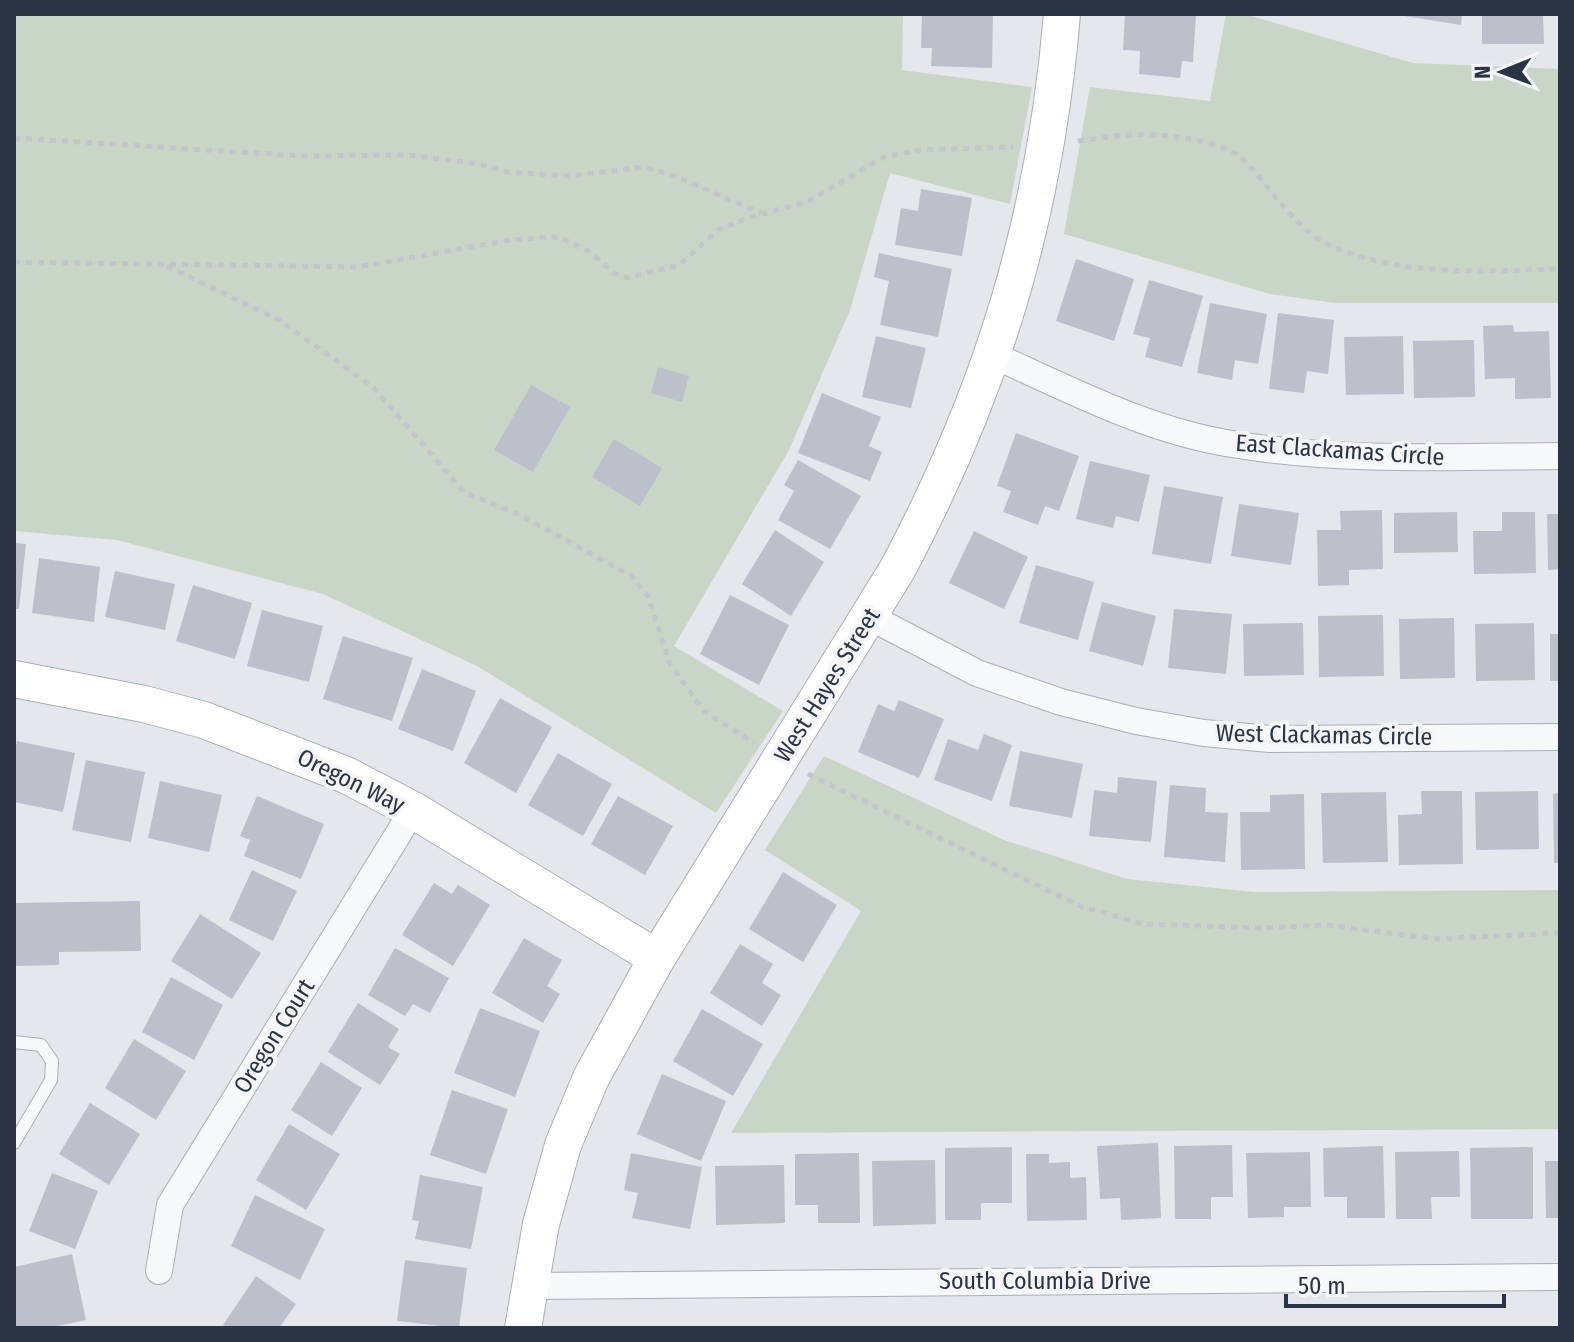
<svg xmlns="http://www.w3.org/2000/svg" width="1574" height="1342" viewBox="0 0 1574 1342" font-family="'Fira Sans Condensed',sans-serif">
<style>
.green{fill:#c9d6c5}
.building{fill:#bbc0ca}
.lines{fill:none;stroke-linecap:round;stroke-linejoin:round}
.lane-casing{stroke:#a9aeb7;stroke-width:14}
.street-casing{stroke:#a9aeb7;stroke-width:28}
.secondary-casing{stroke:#a9aeb7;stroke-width:38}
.path{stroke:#c2c5cb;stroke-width:5;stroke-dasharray:6 6;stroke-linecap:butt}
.lane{stroke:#f7f8fa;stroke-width:12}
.street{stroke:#f7f8fa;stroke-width:26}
.secondary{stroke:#fff;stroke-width:36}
.labels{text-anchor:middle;stroke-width:8;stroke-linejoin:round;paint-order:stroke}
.street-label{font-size:24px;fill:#2b3445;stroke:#f4f6f9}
</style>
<rect width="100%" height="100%" fill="#e4e7ec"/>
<!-- green -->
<path class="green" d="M14 14H903L902 70 1032 87 1010 204 890 173 850 310 789 450 674 646 783 711 716 813 477 666 323 594 117 540 14 531Z
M1226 14H1244L1413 63 1560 69V303H1335L1270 294 1064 234 1090 87 1210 101Z
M824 756 1004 840 1127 879 1254 892 1560 890V1129L731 1133 861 911 765 850Z"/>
<!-- building -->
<path class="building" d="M922 14H993L992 68 931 66 932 48H921Z
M1125 14H1196L1193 62 1182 61 1180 78 1139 74 1140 51 1123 50Z
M1392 14H1462L1461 25Z
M1482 14H1543L1544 44H1482Z
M921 189 972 198 962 256 895 245 901 208 918 211Z
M879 253 952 269 938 337 880 325 889 281 874 277Z
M1076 259 1134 279 1114 341 1056 321Z
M1149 280 1203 296 1182 367 1145 357 1150 338 1133 334Z
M1210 303 1267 314 1258 364 1235 360 1232 380 1197 373Z
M1278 313 1334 320 1328 374 1307 371 1304 393 1269 389Z
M1513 325 1514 332 1549 331 1551 398 1515 399V378L1485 379 1483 326Z
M876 336 926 348 911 408 862 397Z
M1403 336 1404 394 1346 395 1344 337Z
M1474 340 1475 397 1414 398 1413 341Z
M658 367 689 376 682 402 651 393Z
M531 385 570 407 533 472 494 450Z
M822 393 881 417 869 446 882 452 870 481 798 453Z
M1016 433 1079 456 1059 511 1045 506 1038 525 1003 512 1011 491 997 486Z
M614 439 662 468 640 506 592 477Z
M798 460 861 496 830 549 778 520 794 491 784 485Z
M1090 461 1150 475 1139 522 1116 516 1113 528 1076 519Z
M1164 486 1223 497 1211 564 1152 554Z
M1239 504 1299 513 1291 565 1231 556Z
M1382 510 1383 569 1349 570V585L1318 586 1317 530H1341L1340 511Z
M1457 512 1458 552 1394 553V513Z
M1502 512H1535L1536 573 1474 574 1473 531H1502Z
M1547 514H1560V569L1548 570Z
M775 530 824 562 791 616 742 584Z
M974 531 1028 557 1004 609 949 583Z
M14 543 26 544 19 609H14Z
M39 558 100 567 94 622 32 613Z
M1036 565 1094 582 1078 640 1019 623Z
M115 571 175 584 165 630 105 617Z
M193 585 252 603 235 659 176 641Z
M730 595 789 625 759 685 700 654Z
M1102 602 1156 616 1143 666 1089 651Z
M1174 609 1232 614 1226 674 1168 668Z
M262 610 323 626 309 682 247 666Z
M1383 615 1384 676 1319 677 1318 616Z
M1454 618 1455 678 1400 679 1399 619Z
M1303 623 1304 675 1244 676 1243 624Z
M1534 623 1535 680 1476 681 1475 624Z
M1550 634H1560V681H1550Z
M343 636 413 658 392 721 323 699Z
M422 669 476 691 453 751 398 729Z
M500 698 552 727 516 793 464 763Z
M899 700 944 719 919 778 858 752 878 704 894 711Z
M984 734 1012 745 992 801 934 780 948 739 978 750Z
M17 741 75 753 63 812 14 802V755Z
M1020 751 1083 764 1072 818 1009 806Z
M558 753 612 784 583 836 528 805Z
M86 760 145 772 131 842 72 830Z
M1118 777 1157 781 1151 842 1089 836 1094 790 1117 793Z
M160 781 222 795 209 852 148 838Z
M1170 785 1206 788 1205 812 1228 813 1225 862 1164 857Z
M1421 791H1462L1463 864 1399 865 1398 815 1422 814Z
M1538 791 1539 849 1476 850 1475 792Z
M1386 792 1388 862 1323 863 1321 793Z
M1560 793V863H1554L1553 794Z
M1304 794 1305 869 1241 870 1240 812H1270V795Z
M257 796 324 824 301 879 244 856 250 840 240 836Z
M618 796 673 826 645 875 591 844Z
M252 870 297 891 273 941 229 920Z
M783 872 837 905 803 962 749 929Z
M434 883 452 894 458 885 490 905 453 966 402 935Z
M140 901 141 951 59 952V965L14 966V903Z
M200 914 261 953 232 999 171 961Z
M524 938 562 960 547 986 560 994 543 1023 492 993Z
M740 944 773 964 762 983 781 995 762 1026 710 993Z
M395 948 449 978 430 1013 413 1004 405 1016 368 995Z
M171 977 223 1005 194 1060 142 1032Z
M358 1003 399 1029 388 1047 400 1054 380 1085 328 1052Z
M480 1008 540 1031 515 1097 454 1073Z
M702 1009 763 1044 733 1096 673 1061Z
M134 1039 186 1071 156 1120 105 1088Z
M321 1062 362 1088 332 1136 291 1110Z
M662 1074 726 1101 701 1161 637 1134Z
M452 1090 508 1109 486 1174 430 1155Z
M90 1103 140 1134 109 1185 59 1154Z
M289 1124 340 1154 306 1210 256 1180Z
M1158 1143 1161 1218 1121 1220 1120 1198 1100 1199 1097 1146Z
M1232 1145 1233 1197H1211V1219H1175L1174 1146Z
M1383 1146 1385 1218H1347V1197H1324L1323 1148Z
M1012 1147V1203H981V1220H945V1148Z
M1533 1147V1219H1471L1470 1148Z
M1459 1151 1460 1197H1431L1432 1219H1396L1395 1152Z
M1310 1152 1311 1207H1284V1217L1248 1218 1246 1153Z
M631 1153 702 1167 690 1229 632 1218 638 1193 624 1190Z
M859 1153 860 1223H818V1205H795V1154Z
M1026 1154H1049V1163L1070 1162V1178L1086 1177 1087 1220 1027 1221Z
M935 1160 936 1224 873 1226 872 1161Z
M1545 1161H1560V1218H1546Z
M784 1165 785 1223 716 1225 715 1166Z
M52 1173 98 1191 75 1249 29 1231Z
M420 1175 483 1187 471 1249 415 1239 419 1221 412 1220Z
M255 1195 325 1229 300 1280 231 1246Z
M72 1254 86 1320 48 1328H14V1267Z
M405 1260 467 1268 459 1328 397 1321Z
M256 1276 296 1304 279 1328H228L223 1325Z"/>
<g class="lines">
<!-- lane casing -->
<g class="lane-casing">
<path id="lane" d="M14 1042 41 1045 52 1061 51 1080 14 1143"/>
</g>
<!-- street casing -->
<g class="street-casing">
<path id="street" d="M993 355C1070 390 1149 431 1232 444 1340 462 1451 457 1560 456
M870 617 977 673 1061 702 1136 721 1204 733 1270 739 1560 737
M159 1271 170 1205 413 810
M530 1286 1560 1277"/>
</g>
<!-- secondary casing -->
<g class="secondary-casing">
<path id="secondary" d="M14 679 144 704 204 720 346 775 413 810 657 958
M523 1328 541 1224 563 1145 591 1078 657 958 897 570C993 390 1045 218 1062 14"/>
</g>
<!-- path -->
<path class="path" d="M14 138 304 156 407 155 479 164 507 172 571 176 643 167 672 175 761 213
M1078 141C1095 139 1111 136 1127 135 1155 132 1224 140 1244 160 1273 190 1296 232 1336 248 1406 277 1486 271 1560 269
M14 262 358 267 510 240 553 237 565 240 590 252 614 273 628 278 679 265 718 230 747 218 807 202 884 157 919 150 1013 147
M167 266 279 320 373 387 464 492 522 516 630 575 648 596 670 664 704 711 754 743
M808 774 1080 906 1143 924 1263 928 1327 925 1435 939 1560 933"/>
<!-- lane -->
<use href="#lane" class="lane"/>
<!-- street -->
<use href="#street" class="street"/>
<!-- secondary -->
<use href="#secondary" class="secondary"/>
</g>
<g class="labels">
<!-- street labels -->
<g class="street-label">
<text transform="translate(1340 450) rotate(4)" y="8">East Clackamas Circle</text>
<text transform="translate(827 685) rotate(-58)" y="8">West Hayes Street</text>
<text transform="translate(1324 735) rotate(1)" y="8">West Clackamas Circle</text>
<text transform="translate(351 781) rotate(26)" y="8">Oregon Way</text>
<text transform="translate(274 1036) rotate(-58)" y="8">Oregon Court</text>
<text x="1045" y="1289">South Columbia Drive</text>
</g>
</g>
<!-- border -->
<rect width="1574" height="1342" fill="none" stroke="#2b3445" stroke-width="32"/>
<!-- north arrow -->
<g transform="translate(1502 72) rotate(269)" stroke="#f4f6f9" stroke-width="6" paint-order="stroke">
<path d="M0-6L14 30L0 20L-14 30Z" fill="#2b3445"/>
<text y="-12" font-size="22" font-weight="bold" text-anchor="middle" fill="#2b3445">N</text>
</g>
<!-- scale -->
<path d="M1286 1294v12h218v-12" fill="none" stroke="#2b3445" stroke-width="4"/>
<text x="1298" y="1294" font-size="24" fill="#2b3445" stroke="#f4f6f9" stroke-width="6" paint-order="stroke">50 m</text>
</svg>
